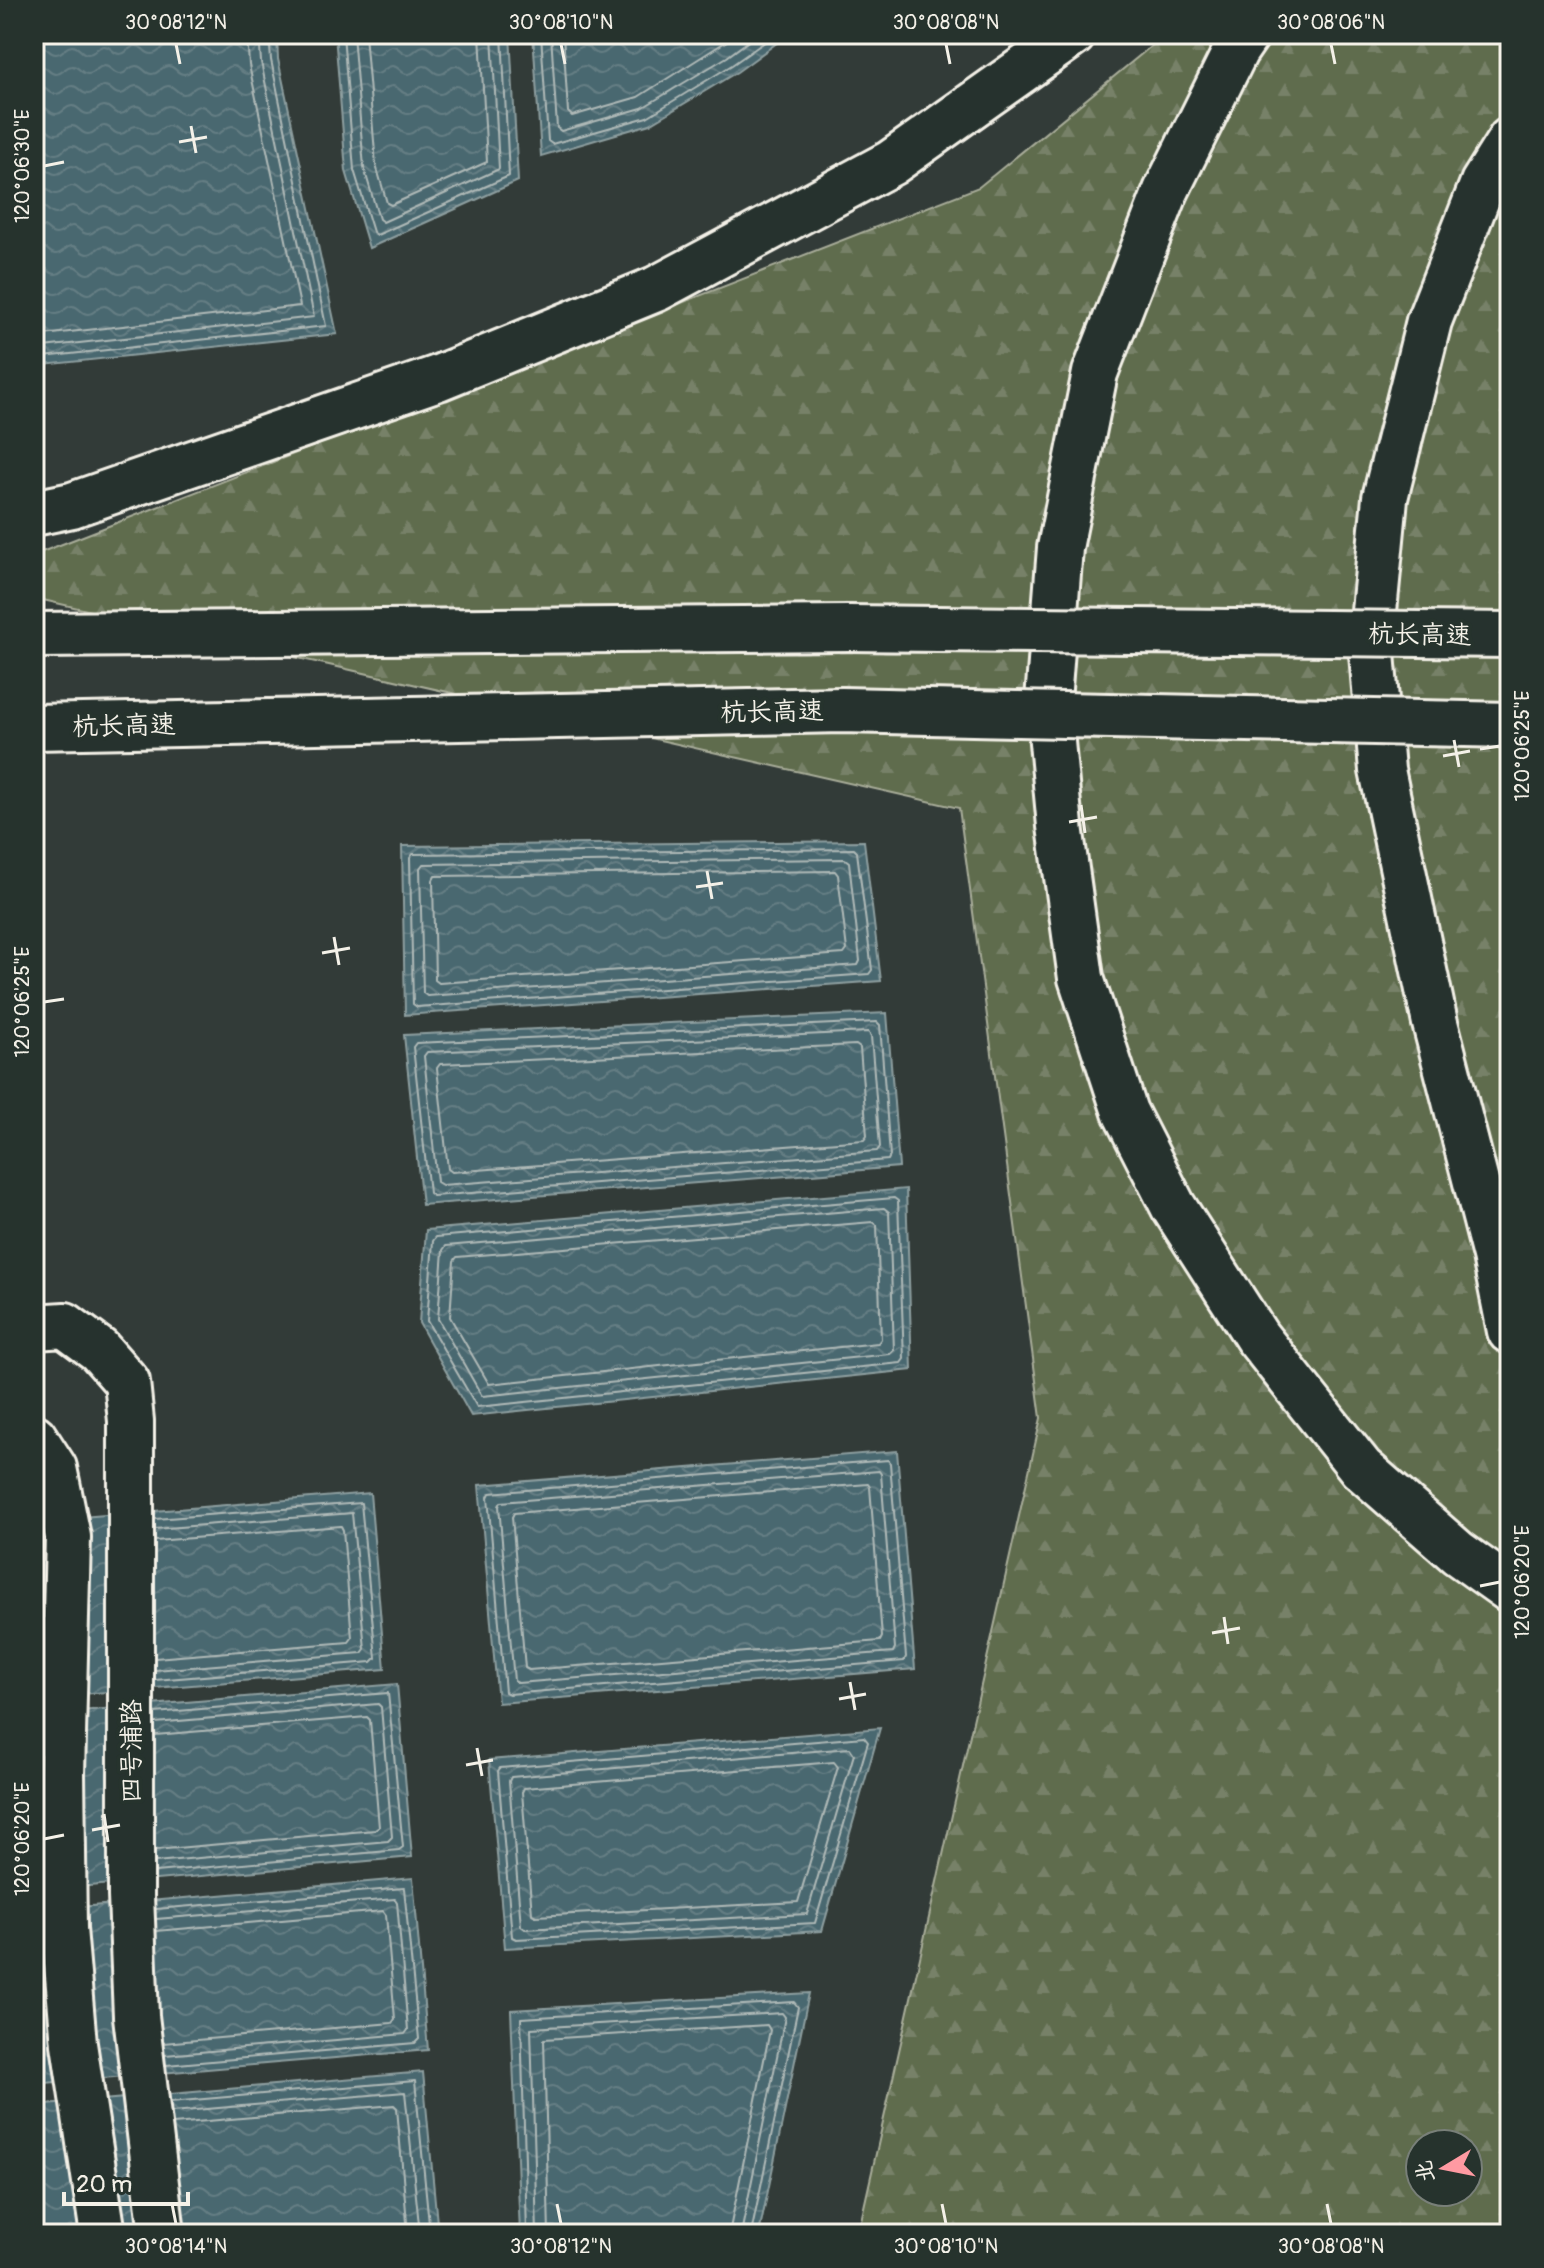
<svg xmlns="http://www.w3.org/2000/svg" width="1544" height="2268" viewBox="0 0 1544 2268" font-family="Pangolin,'LXGW WenKai TC',sans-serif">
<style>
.forest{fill:url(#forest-firs);stroke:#aaae9b;stroke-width:2;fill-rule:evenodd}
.water{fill:url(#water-waves);stroke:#8e9fa0;stroke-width:2}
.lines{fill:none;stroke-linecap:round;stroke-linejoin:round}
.shore{stroke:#b0bab8;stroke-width:2}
.secondary-casing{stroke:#f4f1e8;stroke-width:50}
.motorway-casing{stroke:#f4f1e8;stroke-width:50}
.secondary{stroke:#26332d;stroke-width:44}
.motorway{stroke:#26332d;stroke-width:44}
.motorway-bridge-casing{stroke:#f4f1e8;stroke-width:50;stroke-linecap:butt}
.motorway-bridge{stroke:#26332d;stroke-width:44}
.ticks{fill:none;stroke:#f4f1e8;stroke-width:3}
.labels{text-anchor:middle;stroke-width:8;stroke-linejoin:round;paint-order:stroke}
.street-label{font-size:26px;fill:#f4f1e8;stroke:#26332d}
.neatline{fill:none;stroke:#f4f1e8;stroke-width:3}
.ticks-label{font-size:20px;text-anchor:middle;fill:#f4f1e8}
</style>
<defs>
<pattern id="forest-firs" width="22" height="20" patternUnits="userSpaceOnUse" patternTransform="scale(2)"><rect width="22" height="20" fill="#5f6c4e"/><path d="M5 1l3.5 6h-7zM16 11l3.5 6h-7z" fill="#778168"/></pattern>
<pattern id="water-waves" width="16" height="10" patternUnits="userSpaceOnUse" patternTransform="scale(2)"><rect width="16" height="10" fill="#4a6870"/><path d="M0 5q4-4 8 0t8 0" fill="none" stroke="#657e84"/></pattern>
</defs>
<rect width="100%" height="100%" fill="#323b38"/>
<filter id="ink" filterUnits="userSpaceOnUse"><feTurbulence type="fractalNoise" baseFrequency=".0125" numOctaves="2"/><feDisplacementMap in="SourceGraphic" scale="16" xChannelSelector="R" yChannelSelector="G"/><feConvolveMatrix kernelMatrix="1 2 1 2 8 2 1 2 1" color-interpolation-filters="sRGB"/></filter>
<g filter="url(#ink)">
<!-- forest -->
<path class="forest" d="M1166 34H1510V2234H858L1041 1418 959 808 34 598V555L979 187ZM1420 2144H1468V2192H1420Z"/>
<!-- water -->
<path class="water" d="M34 34H277L278 59 337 334 34 366Z
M335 34H510L518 181 369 248 346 171Z
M533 34H789L737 72 650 124 541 156Z
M864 841 881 981 405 1015 402 846Z
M887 1013 899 1167 422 1205 404 1035Z
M906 1189 912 1370 471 1416 419 1323 426 1230Z
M897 1451 915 1669 498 1703 479 1485Z
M370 1493 385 1669 34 1698V1521Z
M397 1684 412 1857 34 1891V1715Z
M880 1728 822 1931 505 1948 489 1760Z
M413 1878 428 2050 34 2084V1911Z
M809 1993 759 2234H520L511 2010Z
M423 2072 438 2234H34V2106Z"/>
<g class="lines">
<!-- shore -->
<path class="shore" d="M343 34 354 170 373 232 377 235 509 176 502 34
M353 34 364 168 379 219 383 222 499 169 492 34
M365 34 376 165 387 203 391 205 487 162 480 34
M541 34 548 141 552 144 647 117 732 65 776 34
M551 34 557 128 561 131 642 108 727 57 758 34
M563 34 568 112 572 116 638 97 738 34
M34 336 300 306 249 65 247 34
M34 348 314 317 261 62 259 34
M34 358 326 326 271 60 269 34
M854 849 857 852 872 970 869 974 417 1007 413 1004 410 858 413 854Z
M845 859 849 862 860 961 858 965 427 996 423 993 420 868 423 864Z
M835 871 838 875 847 950 844 954 439 983 435 980 433 880 435 876Z
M877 1022 880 1025 890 1156 888 1160 433 1196 429 1193 413 1047 416 1043Z
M868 1032 871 1036 880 1147 877 1151 442 1185 437 1182 424 1056 427 1052Z
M856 1045 860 1048 867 1136 864 1140 452 1172 448 1169 437 1068 440 1064Z
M894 1198 898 1201 904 1359 901 1363 477 1407 427 1321 433 1241 436 1237Z
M884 1208 889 1212 894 1350 890 1354 482 1396 438 1319 443 1250 446 1246Z
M873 1222 877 1225 881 1339 878 1343 489 1384 450 1317 454 1261 457 1257Z
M888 1460 890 1463 906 1657 904 1661 509 1694 505 1692 488 1497 490 1493Z
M879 1471 881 1474 895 1648 893 1652 518 1683 514 1681 499 1506 501 1502Z
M868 1484 870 1487 882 1637 880 1641 529 1670 525 1668 512 1517 514 1513Z
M155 1519 361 1503 376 1658 372 1662 155 1680
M155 1529 352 1513 365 1649 362 1653 155 1670
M155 1541 341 1526 343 1530 352 1638 349 1642 155 1658
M155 1713 388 1693 403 1847 399 1850 155 1872
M155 1723 378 1704 381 1707 392 1837 388 1841 155 1862
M155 1735 367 1717 370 1720 379 1827 375 1830 155 1850
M864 1737 868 1742 815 1923 516 1939 512 1937 498 1771 500 1768Z
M850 1748 854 1754 807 1914 525 1929 521 1926 509 1781 511 1777Z
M834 1762 838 1767 798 1902 536 1916 532 1914 522 1792 524 1788Z
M156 1909 404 1888 419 2039 415 2043 166 2065
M156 1919 395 1899 397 1902 408 2030 405 2034 165 2055
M156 1931 383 1911 386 1915 395 2019 392 2023 163 2043
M170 2102 415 2081 430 2234
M172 2112 405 2092 420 2234
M173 2124 394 2105 397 2108 408 2234
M527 2234 521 2018 794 2002 798 2007 751 2234
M537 2234 531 2028 782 2013 785 2017 741 2234
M549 2234 544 2039 767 2025 770 2030 729 2234"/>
<!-- secondary casing -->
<g class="secondary-casing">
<path id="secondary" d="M34 1327 65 1325 99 1350 127 1382 131 1421V1896L136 2016 162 2234
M34 1437 54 1468 68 1537 62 1774 64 1929 74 2044 103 2234"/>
</g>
<!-- motorway casing -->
<g class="motorway-casing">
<path id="motorway" d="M1247 34 1236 50 1166 191 1095 373 1060 548 1048 700 1060 826 1081 978 1125 1112 1173 1206 1257 1337 1361 1468 1458 1553 1510 1590
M1510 140 1483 183 1429 321 1385 498 1371 642 1382 770 1435 1023 1495 1256 1510 1331
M34 513 72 505 438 378 656 289 891 163 1073 34"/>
</g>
<!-- secondary -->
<use href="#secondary" class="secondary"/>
<!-- motorway -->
<use href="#motorway" class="motorway"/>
<!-- motorway-bridge casing -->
<g class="motorway-bridge-casing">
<path id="motorway-bridge" d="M34 635 849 628 1510 635
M34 727 842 710 1510 725"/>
</g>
<!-- motorway-bridge -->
<use href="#motorway-bridge" class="motorway-bridge"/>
</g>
</g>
<!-- ticks -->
<path class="ticks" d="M176 44 180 64M561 44 565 64M946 44 950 64M1331 44 1335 64M191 126 196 153M179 142 207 137M44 166 64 162M1454 740 1459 767M1480 749 1500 746M1443 756 1470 751M1081 805 1085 833M1069 822 1097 817M707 871 712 899M696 887 723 883M334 937 339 965M322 953 350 948M44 1002 64 999M1480 1586 1500 1582M1224 1617 1228 1644M1212 1633 1240 1628M850 1682 855 1710M839 1699 866 1694M477 1748 482 1776M466 1765 493 1760M104 1814 108 1842M92 1830 120 1825M44 1839 64 1835M172 2204 176 2224M557 2204 561 2224M942 2204 946 2224M1327 2204 1331 2224"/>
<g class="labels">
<!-- street labels -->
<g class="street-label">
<text transform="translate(1420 634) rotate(1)" y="9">杭长高速</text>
<text transform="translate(772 711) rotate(-1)" y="9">杭长高速</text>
<text transform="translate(124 725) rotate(-1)" y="9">杭长高速</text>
<text transform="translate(131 1751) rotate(-90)" y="9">四号浦路</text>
</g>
</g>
<!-- margin -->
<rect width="1544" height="2268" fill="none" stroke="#26332d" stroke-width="88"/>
<!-- north arrow -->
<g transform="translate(1444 2168) rotate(260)"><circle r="38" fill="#26332d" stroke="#787f78" stroke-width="2"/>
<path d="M0-6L14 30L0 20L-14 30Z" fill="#ff9aa2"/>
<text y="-12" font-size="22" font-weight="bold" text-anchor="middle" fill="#f4f1e8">北</text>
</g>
<!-- scale -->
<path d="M64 2192v12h124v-12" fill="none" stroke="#f4f1e8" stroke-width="4"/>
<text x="76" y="2192" font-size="24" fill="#f4f1e8" stroke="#26332d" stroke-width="6" paint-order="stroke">20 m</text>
<rect x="44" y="44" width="1456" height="2180" class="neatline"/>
<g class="ticks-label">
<text x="176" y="29">30°08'12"N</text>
<text x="561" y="29">30°08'10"N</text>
<text x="946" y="29">30°08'08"N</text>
<text x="1331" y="29">30°08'06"N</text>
<text transform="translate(22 166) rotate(-90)" y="7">120°06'30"E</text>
<text transform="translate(1522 746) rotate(-90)" y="7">120°06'25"E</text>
<text transform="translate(22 1002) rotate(-90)" y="7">120°06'25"E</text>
<text transform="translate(1522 1582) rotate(-90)" y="7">120°06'20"E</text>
<text transform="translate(22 1839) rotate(-90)" y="7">120°06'20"E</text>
<text x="176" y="2253">30°08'14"N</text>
<text x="561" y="2253">30°08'12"N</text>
<text x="946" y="2253">30°08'10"N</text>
<text x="1331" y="2253">30°08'08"N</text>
</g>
</svg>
